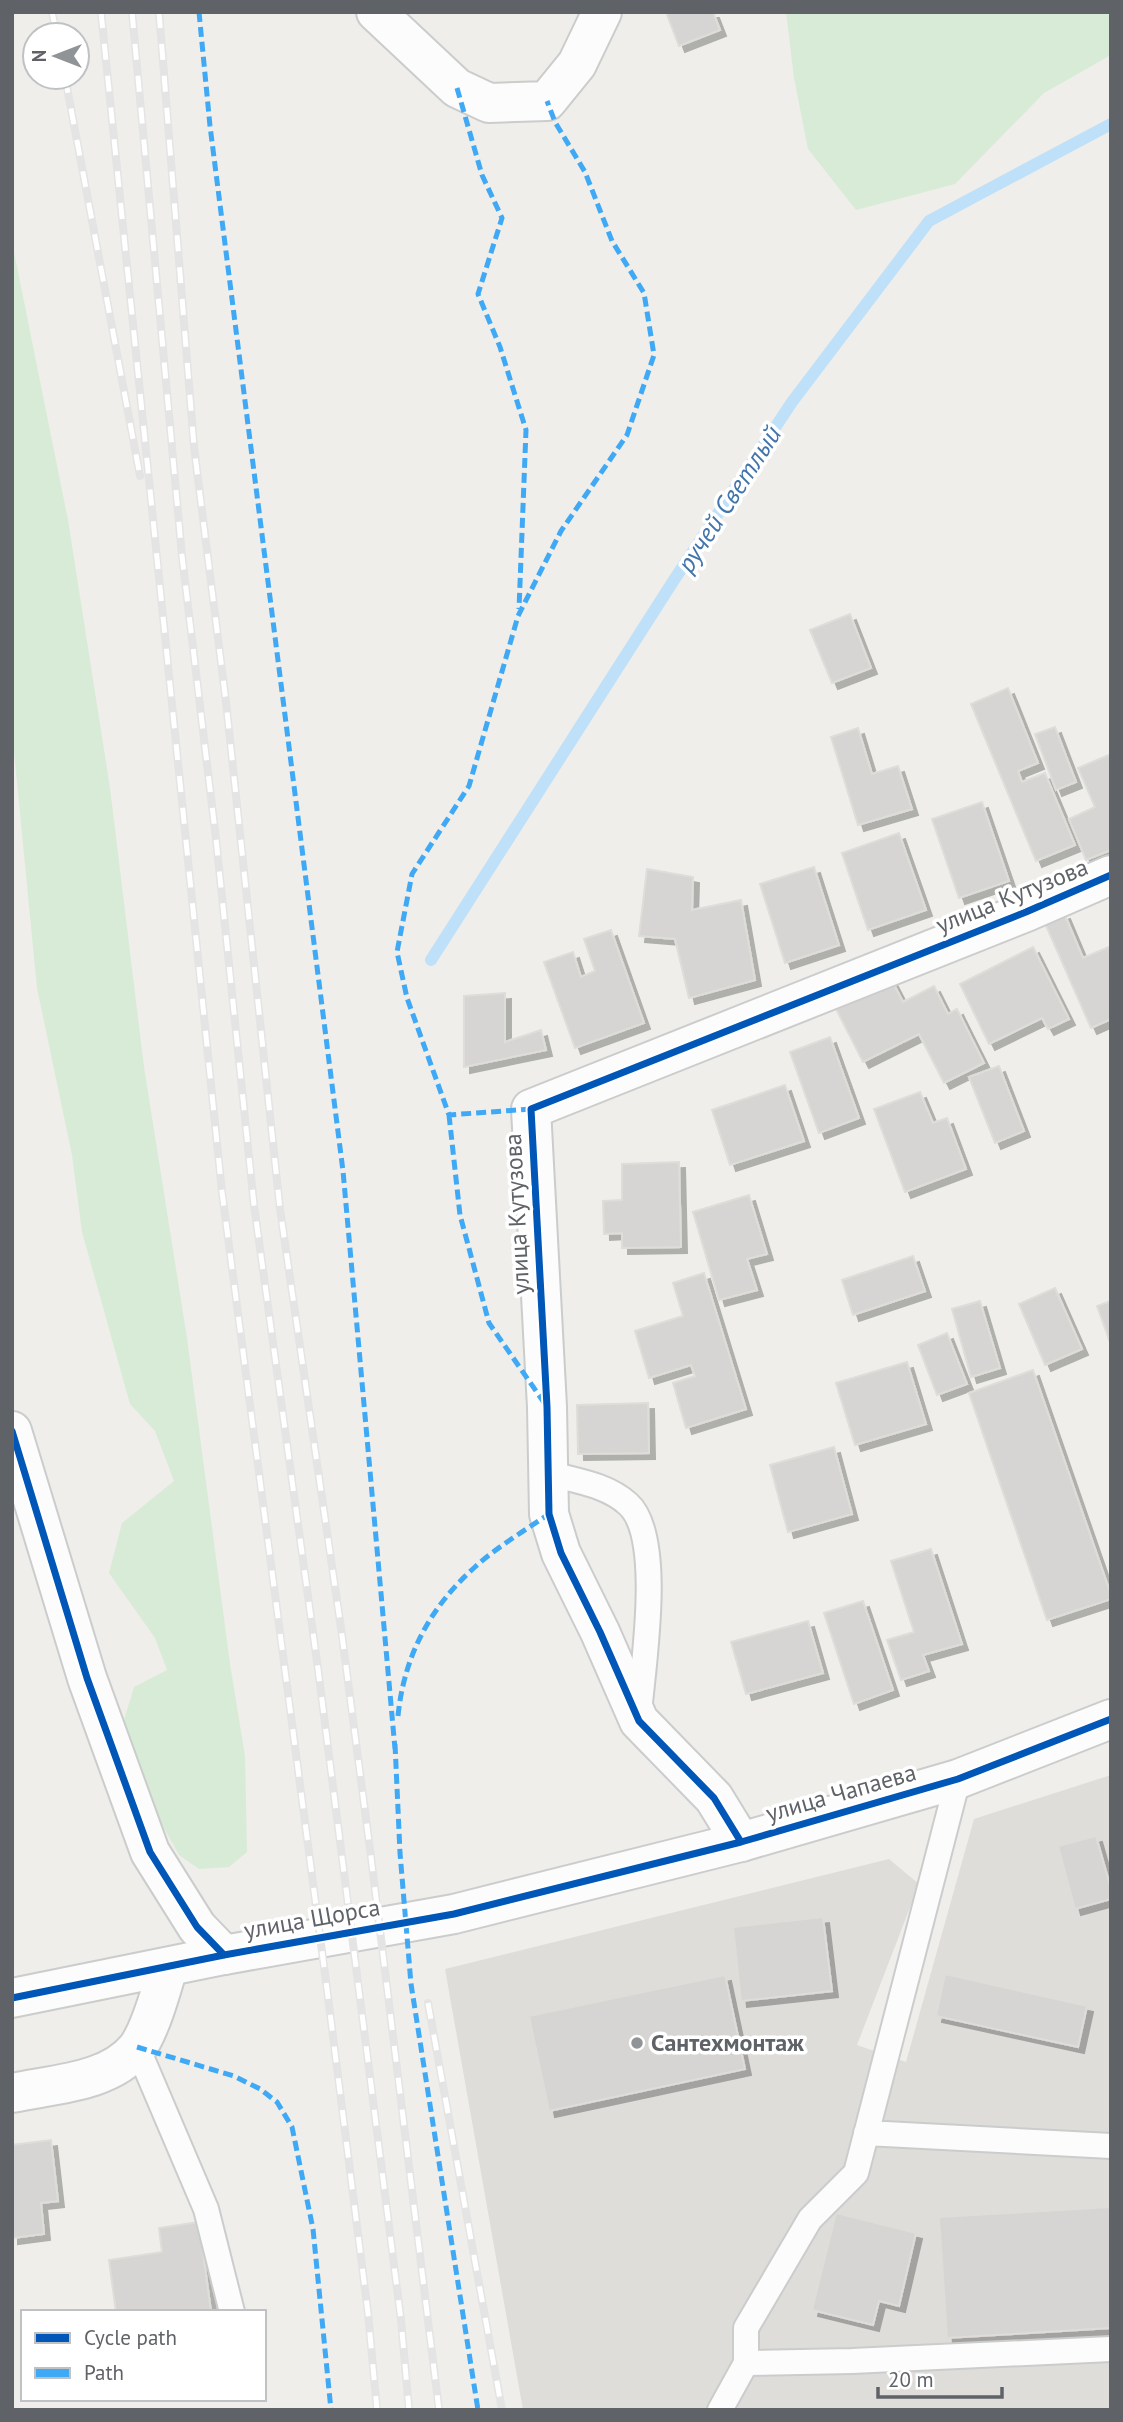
<svg xmlns="http://www.w3.org/2000/svg" width="1123" height="2422" viewBox="0 0 1123 2422" font-family="'PT Sans',sans-serif">
<style>
.industrial{fill:#dfddda}
.green{fill:#d8ebd6}
.lines{fill:none;stroke-linecap:round;stroke-linejoin:round}
.stream{stroke:#bfe0f9;stroke-width:12}
.building{fill:#d6d5d3;stroke:#deddd9;stroke-width:2;filter:url(#shadow)}
.service-casing{stroke:#cbcccc;stroke-width:28}
.minor-casing{stroke:#cbcccc;stroke-width:42}
.tertiary-casing{stroke:#cbcccc;stroke-width:42}
.service{stroke:#fdfcfc;stroke-width:24}
.minor{stroke:#fdfcfc;stroke-width:38}
.tertiary{stroke:#fdfcfc;stroke-width:38}
.rail-casing{stroke:#e4e4e4;stroke-width:8}
.rail{stroke:#fff;stroke-width:5;stroke-dasharray:16;stroke-linecap:butt}
.quiet{stroke:#3fa9f5;stroke-width:5;stroke-dasharray:10 5;stroke-linecap:butt}
.cycleway-casing{stroke:#fff;stroke-width:11}
.cycleway{stroke:#0057b8;stroke-width:7}
.poi-dot{fill:#919496;stroke:#fff;stroke-width:2.5}
.labels{text-anchor:middle;stroke-width:7;stroke-linejoin:round;paint-order:stroke}
.street-label{font-size:24px;fill:#5f6368;stroke:#fff}
.poi-label{font-size:24px;font-weight:bold;fill:#5f6368;stroke:#fff;text-anchor:start}
.water-label{font-size:26px;font-style:italic;fill:#4174aa;stroke:#fff}
</style>
<defs>
<filter id="shadow"><feDropShadow dx="6" dy="6" stdDeviation="0" flood-color="#0004"/></filter>
</defs>
<rect width="100%" height="100%" fill="#efeeea"/>
<!-- industrial -->
<path class="industrial" d="M1111 1775V2410H523L445 1969 889 1859 919 1884 857 2045 906 2062 974 1819Z"/>
<!-- green -->
<path class="green" d="M786 12H1111V55L1044 93 955 184 856 210 808 149 794 78Z
M12 242 68 520 110 788 144 1067 187 1338 230 1664 245 1756 247 1852 229 1867 199 1869 179 1855 155 1812 124 1720 134 1687 167 1670 155 1638 109 1573 122 1523 174 1481 155 1431 130 1404 82 1232 72 1155 37 988 12 731Z"/>
<g class="lines">
<!-- stream -->
<path class="stream" d="M431 960 672 583 792 402 929 221 1111 124"/>
</g>
<!-- building -->
<path class="building" d="M666 12H713L720 30 679 46Z
M850 614 871 668 832 683 810 630Z
M1008 688 1038 763 1018 771 1022 782 1045 773 1075 845 1036 861 971 704Z
M1055 727 1076 782 1056 790 1035 734Z
M858 728 872 774 898 766 912 809 858 825 831 737Z
M1111 754V850L1086 860 1069 819 1095 807 1078 768Z
M982 802 1009 881 959 898 932 819Z
M899 833 926 910 868 930 842 853Z
M814 867 839 945 785 963 760 884Z
M647 869 693 877 692 910 741 900 755 980 689 998 675 939 639 936Z
M1064 913 1083 958 1111 946V1019L1091 1028 1044 921Z
M611 930 644 1023 575 1048 544 962 573 952 581 977 595 971 584 939Z
M1033 947 1069 1019 1048 1029 1042 1018 989 1044 960 984Z
M890 977 903 1002 934 986 948 1014 957 1009 984 1063 944 1083 919 1034 863 1062 834 1005Z
M505 993V1042L541 1030 546 1050 464 1067V996Z
M830 1037 859 1118 819 1133 790 1052Z
M999 1066 1024 1131 995 1143 969 1077Z
M785 1085 804 1141 730 1165 712 1110Z
M920 1092 933 1123 947 1118 966 1169 905 1192 874 1109Z
M679 1162 681 1247 622 1248V1233L604 1234 603 1201 622 1200V1164Z
M749 1195 767 1254 747 1259 757 1290 719 1300 693 1212Z
M913 1256 925 1291 853 1315 842 1280Z
M704 1273 746 1409 686 1428 673 1383 695 1376 691 1365 649 1378 635 1331 683 1316 673 1283Z
M1055 1288 1082 1349 1045 1365 1019 1304Z
M980 1301 1000 1368 971 1377 952 1309Z
M1111 1301V1345L1097 1306Z
M947 1333 967 1384 937 1395 918 1345Z
M907 1362 926 1424 855 1445 836 1383Z
M1033 1370 1111 1595V1599L1047 1620 969 1393Z
M648 1403 649 1453 578 1454 577 1405Z
M834 1447 852 1514 788 1532 770 1465Z
M931 1549 962 1644 923 1655 929 1671 901 1680 887 1640 914 1632 891 1561Z
M863 1601 893 1690 854 1704 824 1613Z
M808 1621 823 1673 746 1694 731 1642Z
M1096 1836 1111 1889V1899L1075 1909 1058 1846Z
M823 1917 832 1991 741 2001 733 1927Z
M945 1974 1087 2006 1078 2047 936 2016Z
M725 1975 745 2069 549 2111 529 2016Z
M51 2140 58 2201 41 2203 44 2234 12 2238V2145Z
M1111 2207V2328L947 2338 939 2217Z
M836 2213 916 2233 899 2306 879 2301 873 2325 812 2310Z
M199 2222 211 2312H116L109 2260 162 2252 159 2228Z"/>
<g class="lines">
<!-- service casing -->
<g class="service-casing">
<path id="service" d="M548 1473C575 1481 606 1484 628 1504 664 1536 643 1666 639 1713
M137 2047 206 2209 232 2312
M866 2133 1111 2146
M746 2363 852 2361 1111 2349
M720 2410 746 2363V2328L810 2219 856 2173 958 1779"/>
</g>
<!-- minor casing -->
<g class="minor-casing">
<path id="minor" d="M376 12 457 88 489 103 547 101 577 64 602 12
M12 1431 87 1678 150 1852 197 1927 224 1955
M741 1842 714 1798 639 1721 600 1632 561 1553 549 1514 547 1407 531 1109 1026 912 1111 875
M12 2093C53 2084 109 2083 137 2048 150 2031 162 1988 168 1967"/>
</g>
<!-- tertiary casing -->
<g class="tertiary-casing">
<path id="tertiary" d="M12 1998 224 1955 454 1914 741 1842 958 1779 1111 1719"/>
</g>
<!-- service -->
<use href="#service" class="service"/>
<!-- minor -->
<use href="#minor" class="minor"/>
<!-- tertiary -->
<use href="#tertiary" class="tertiary"/>
<!-- rail casing -->
<g class="rail-casing">
<path id="rail" d="M52 12 57 35
M101 12 222 1192 328 1997 368 2313 377 2410
M132 12 182 556 216 839 254 1205 318 1669 401 2320 409 2410
M159 12 194 447 226 702 280 1209 341 1628 371 1857 439 2410
M65 77 140 476
M428 2003 502 2410"/>
</g>
<!-- rail -->
<use href="#rail" class="rail"/>
<!-- quiet -->
<path class="quiet" d="M199 12 210 126 343 1171 395 1749
M457 88 482 175 502 218 478 294 500 347 526 430 519 609
M531 1109 449 1115 407 998 397 952 412 874 469 786 518 616 561 531 627 435 654 355 644 293 612 241 585 172 555 122 547 101
M449 1115 460 1215 489 1323 545 1404
M398 1716C404 1656 430 1607 475 1567 497 1547 524 1531 549 1514
M395 1744 400 1853 411 1984 478 2410
M137 2047 234 2076 260 2089 277 2102 292 2127 313 2229 331 2410"/>
<!-- cycleway casing -->
<g class="cycleway-casing">
<path id="cycleway" d="M12 1431 87 1678 150 1852 197 1927 224 1955
M741 1842 714 1798 639 1721 600 1632 561 1553 549 1514 547 1407 531 1109 1026 912 1111 875
M12 1998 224 1955 454 1914 741 1842 958 1779 1111 1719"/>
</g>
<!-- cycleway -->
<use href="#cycleway" class="cycleway"/>
</g>
<!-- markers -->
<circle class="poi-dot" cx="637" cy="2043" r="7"/>
<g class="labels">
<!-- street labels -->
<g class="street-label">
<text transform="translate(1012 896) rotate(-22)" y="8">улица Кутузова</text>
<text transform="translate(517 1214) rotate(-93)" y="8">улица Кутузова</text>
<text transform="translate(841 1793) rotate(-16)" y="8">улица Чапаева</text>
<text transform="translate(312 1919) rotate(-10)" y="8">улица Щорса</text>
</g>
<!-- poi labels -->
<g class="poi-label">
<text x="651" y="2051">Сантехмонтаж</text>
</g>
<!-- water labels -->
<g class="water-label">
<text transform="translate(729 499) rotate(-57)" y="9">ручей Светлый</text>
</g>
</g>
<!-- border -->
<rect width="1123" height="2422" fill="none" stroke="#5f6368" stroke-width="28"/>
<!-- legend -->
<rect x="21" y="2310" width="245" height="91" fill="#ffffff" stroke="#bfc1c3" stroke-width="2"/>
<rect x="35" y="2333" width="35" height="10" fill="#0057b8" stroke="#bfc1c3" stroke-width="2"/>
<text x="84" y="2345" font-size="21" fill="#5f6368">Cycle path</text>
<rect x="35" y="2368" width="35" height="10" fill="#3fa9f5" stroke="#bfc1c3" stroke-width="2"/>
<text x="84" y="2380" font-size="21" fill="#5f6368">Path</text>
<!-- north arrow -->
<g transform="translate(56 56) rotate(270)"><circle r="33" fill="#ffffff" stroke="#bfc1c3" stroke-width="2"/>
<path d="M0-5L12 26L0 18L-12 26Z" fill="#919496"/>
<text y="-10" font-size="19" font-weight="bold" text-anchor="middle" fill="#5f6368">N</text>
</g>
<!-- scale -->
<path d="M878 2387v10h124v-10" fill="none" stroke="#5f6368" stroke-width="3.5"/>
<text x="888" y="2387" font-size="21" fill="#5f6368" stroke="#ffffff" stroke-width="5" paint-order="stroke">20 m</text>
</svg>
